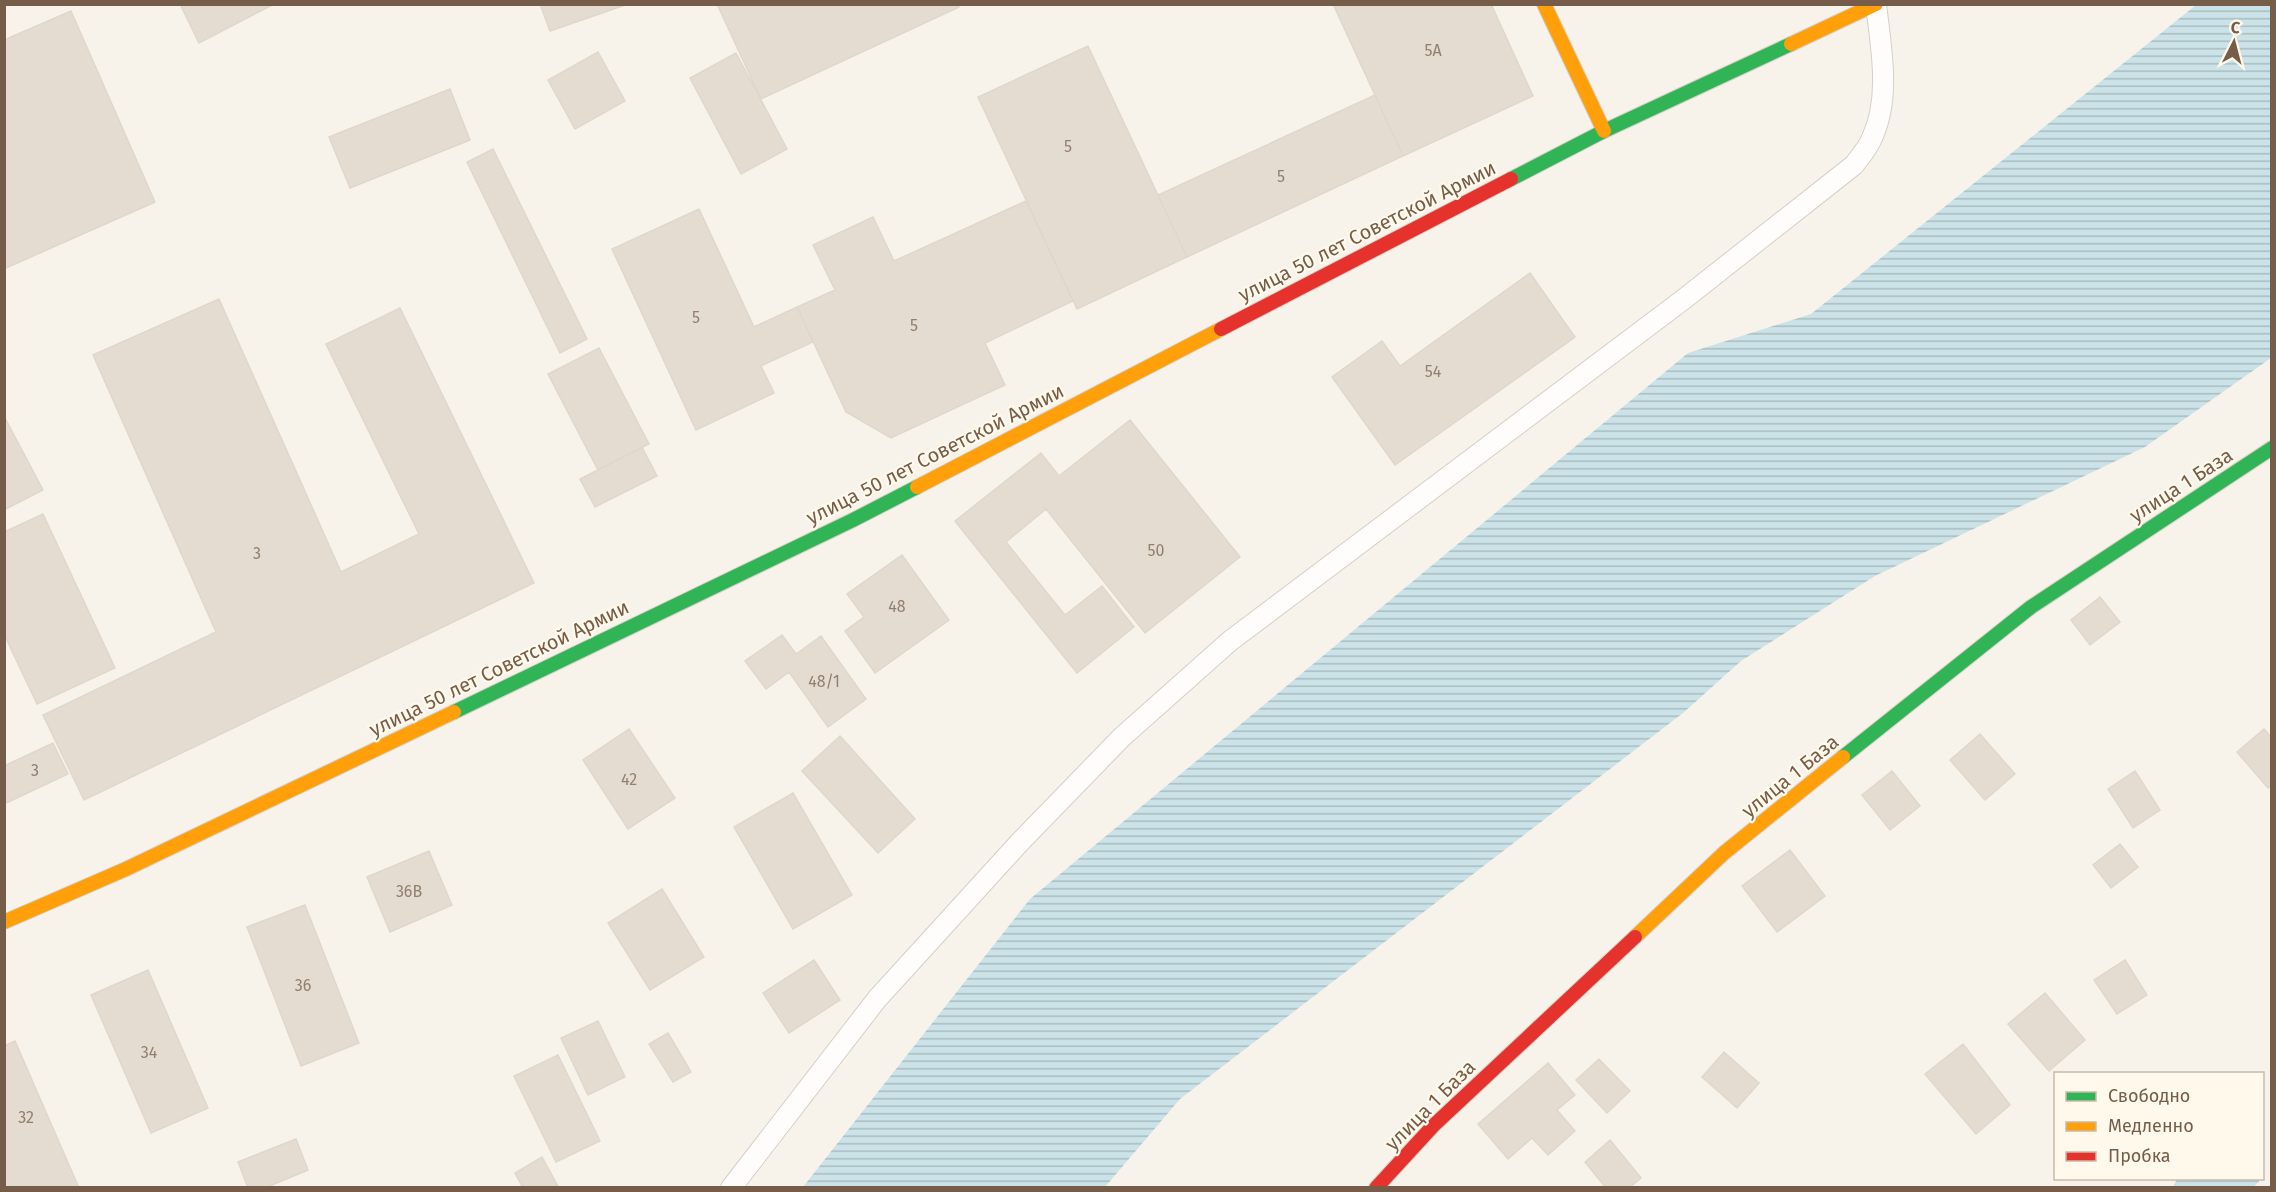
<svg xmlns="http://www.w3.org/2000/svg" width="2276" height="1192" viewBox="0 0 2276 1192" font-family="'Fira Sans',sans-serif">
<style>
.water{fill:url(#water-rules)}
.building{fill:#e4dcd1;stroke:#e0d7cc;stroke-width:1.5}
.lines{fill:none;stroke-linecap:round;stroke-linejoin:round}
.lane-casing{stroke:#d6cfc7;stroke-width:22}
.fast-casing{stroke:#d6cfc6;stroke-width:16}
.slow-casing{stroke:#d6cfc6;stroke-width:16}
.jam-casing{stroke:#d6cfc6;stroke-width:16}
.lane{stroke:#fefdfc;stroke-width:20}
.fast{stroke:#30b455;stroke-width:14}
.slow{stroke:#ff9f0a;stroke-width:14}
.jam{stroke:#e5322d;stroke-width:14}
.labels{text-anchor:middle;stroke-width:4.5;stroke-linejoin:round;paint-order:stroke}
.number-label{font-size:16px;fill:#937f6d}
.street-label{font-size:20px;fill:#765d49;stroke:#fff9eb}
</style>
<defs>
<pattern id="water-rules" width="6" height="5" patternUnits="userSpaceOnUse" patternTransform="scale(1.5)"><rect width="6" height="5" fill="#cbe3e8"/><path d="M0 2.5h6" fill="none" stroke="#a9bbbe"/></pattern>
</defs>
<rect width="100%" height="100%" fill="#f7f3ea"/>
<!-- water -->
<path class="water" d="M2196 5H2271V358L2145 447 1875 576 1741 661 1683 713 1180 1099 1105 1187H803L1030 899 1688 353 1811 314Z
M2258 1179 2259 1182 2253 1187H2173L2177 1179Z"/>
<!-- building -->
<path class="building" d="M180 4H274L199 43Z
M540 4H628L550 31Z
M717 4H958L959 7 761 99Z
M1333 4H1491L1533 96 1403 156Z
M71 11 155 202 6 268 4 264V40Z
M1088 46 1187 257 1077 309 978 97Z
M598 52 625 101 575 129 548 80Z
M736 53 787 149 741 174 690 78Z
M450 89 470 140 350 188 329 137Z
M1375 95 1403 156 1187 257 1158 195Z
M493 149 587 339 560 353 467 162Z
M1026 201 1073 301 985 343 1005 385 891 438 846 412 797 307 835 290 813 245 873 217 894 261Z
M699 209 754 327 797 307 813 342 761 366 774 393 696 430 612 249Z
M1530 273 1575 337 1395 465 1332 377 1382 341 1400 366Z
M219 299 341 572 419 534 326 344 400 308 534 583 84 800 43 715 216 632 93 355Z
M599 348 649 444 598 470 548 374Z
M4 416 43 490 4 510Z
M1130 420 1240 557 1145 633 1046 509 1006 542 1065 615 1102 586 1134 627 1077 673 955 521 1041 453 1059 476Z
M642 447 657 476 595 507 580 479Z
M43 514 115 668 37 704 4 634V532Z
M902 555 949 620 875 673 845 631 864 617 847 594Z
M2100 597 2120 622 2090 645 2071 620Z
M782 635 796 654 821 636 866 699 828 727 789 672 766 689 745 661Z
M629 729 675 798 628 829 583 760Z
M2264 729 2272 738V785L2268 788 2237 752Z
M1980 734 2015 774 1985 800 1950 760Z
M840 736 915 819 878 853 802 771Z
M53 743 68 774 4 804V766Z
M1892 771 1920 806 1890 830 1862 795Z
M2135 771 2160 810 2133 828 2108 789Z
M793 793 852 895 793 929 734 827Z
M2120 844 2138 867 2111 888 2093 865Z
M1790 850 1825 896 1777 932 1742 886Z
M429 851 452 905 390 932 367 877Z
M662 889 704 957 650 990 608 923Z
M305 905 359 1043 301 1066 247 927Z
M814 960 840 1000 789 1033 763 993Z
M2125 960 2147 995 2117 1014 2094 980Z
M148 970 208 1108 151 1133 91 995Z
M2045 993 2085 1040 2049 1071 2008 1024Z
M598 1021 625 1077 588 1095 561 1038Z
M668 1033 691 1072 673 1082 649 1044Z
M15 1041 79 1188H4V1046Z
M1963 1044 2010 1105 1976 1134 1925 1074Z
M1724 1052 1759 1083 1737 1108 1702 1077Z
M558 1055 600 1141 556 1162 514 1076Z
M1599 1059 1630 1091 1607 1113 1576 1080Z
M1548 1063 1575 1095 1557 1110 1575 1131 1548 1155 1532 1138 1508 1159 1478 1124Z
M296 1139 308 1170 265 1188H248L238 1162Z
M1610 1140 1641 1178 1629 1188H1606L1585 1162Z
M542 1157 559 1188H523L515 1173Z"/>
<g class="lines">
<!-- lane casing -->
<g class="lane-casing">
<path id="lane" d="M731 1188 877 999 1020 842 1122 737 1230 641 1684 299 1854 165C1860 157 1868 148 1872 138 1891 97 1881 48 1876 4"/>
</g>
<!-- fast casing -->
<g class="fast-casing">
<path id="fast" d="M1511 179 1604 131 1791 44
M454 712 853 520 917 487
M1843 757 2031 607 2272 448"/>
</g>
<!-- slow casing -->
<g class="slow-casing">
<path id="slow" d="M1544 4 1604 131
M1791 44 1876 4
M917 487 1221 329
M4 922 126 869 454 712
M1635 937 1724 853 1843 757"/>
</g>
<!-- jam casing -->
<g class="jam-casing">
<path id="jam" d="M1221 329 1511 179
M1376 1188 1433 1126 1635 937"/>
</g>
<!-- lane -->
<use href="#lane" class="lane"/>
<!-- fast -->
<use href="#fast" class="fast"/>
<!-- slow -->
<use href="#slow" class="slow"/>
<!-- jam -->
<use href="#jam" class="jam"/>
</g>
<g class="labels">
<!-- number labels -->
<g class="number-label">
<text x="1433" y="56">5А</text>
<text x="1068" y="152">5</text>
<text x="1281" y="182">5</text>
<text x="696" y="323">5</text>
<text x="914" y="331">5</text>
<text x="1433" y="377">54</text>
<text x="1156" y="556">50</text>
<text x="257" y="559">3</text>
<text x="897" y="612">48</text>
<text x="824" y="687">48/1</text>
<text x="35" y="776">3</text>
<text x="629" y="785">42</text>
<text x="409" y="897">36В</text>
<text x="303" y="991">36</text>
<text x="149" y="1058">34</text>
<text x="26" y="1123">32</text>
</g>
<!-- street labels -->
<g class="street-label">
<text transform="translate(1367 231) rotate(-27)" y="7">улица 50 лет Советской Армии</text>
<text transform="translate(935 454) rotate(-27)" y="7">улица 50 лет Советской Армии</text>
<text transform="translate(2181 485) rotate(-33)" y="7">улица 1 База</text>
<text transform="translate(499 668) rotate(-26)" y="7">улица 50 лет Советской Армии</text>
<text transform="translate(1790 776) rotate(-39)" y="7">улица 1 База</text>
<text transform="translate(1430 1105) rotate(-45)" y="7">улица 1 База</text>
</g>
</g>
<!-- border -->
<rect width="2276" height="1192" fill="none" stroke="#765d49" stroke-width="12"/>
<!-- legend -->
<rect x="2054" y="1072" width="210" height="108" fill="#fff9eb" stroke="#c8bbaa" stroke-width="1.5"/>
<rect x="2066" y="1092" width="30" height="9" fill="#30b455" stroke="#c8bbaa" stroke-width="1.5"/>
<text x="2108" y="1102" font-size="18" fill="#765d49">Свободно</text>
<rect x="2066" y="1122" width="30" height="9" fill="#ff9f0a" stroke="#c8bbaa" stroke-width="1.5"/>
<text x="2108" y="1132" font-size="18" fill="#765d49">Медленно</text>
<rect x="2066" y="1152" width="30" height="9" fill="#e5322d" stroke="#c8bbaa" stroke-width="1.5"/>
<text x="2108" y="1162" font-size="18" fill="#765d49">Пробка</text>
<!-- north arrow -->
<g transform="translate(2234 42) rotate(6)" stroke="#fff9eb" stroke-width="4.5" paint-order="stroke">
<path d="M0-4.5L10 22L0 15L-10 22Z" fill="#765d49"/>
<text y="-9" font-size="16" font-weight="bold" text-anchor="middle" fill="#765d49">С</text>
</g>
</svg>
